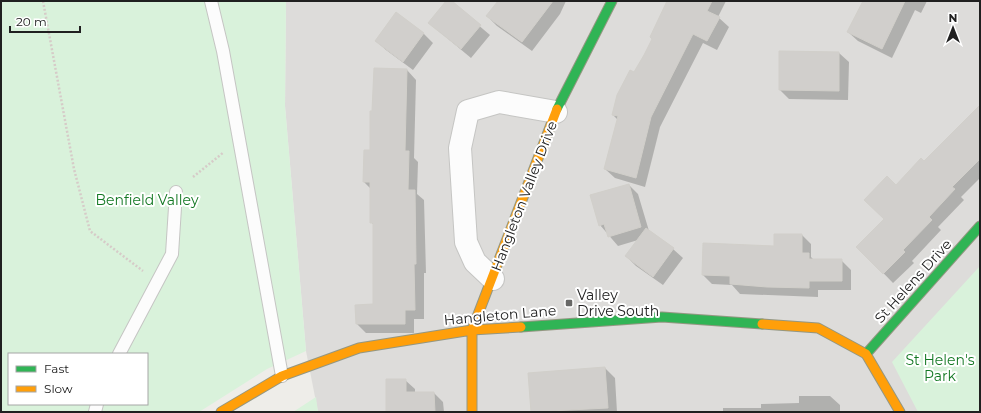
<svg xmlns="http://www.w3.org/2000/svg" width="981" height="413" viewBox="0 0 981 413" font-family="Montserrat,sans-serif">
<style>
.residential{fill:#dddcda}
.park{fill:#d9f2db;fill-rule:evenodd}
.shadow{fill:#0003}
.building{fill:#d1cfcc;stroke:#d1cfca}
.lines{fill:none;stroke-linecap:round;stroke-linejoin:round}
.lane-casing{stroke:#c5c5c3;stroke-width:14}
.street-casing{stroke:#c5c5c3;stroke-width:24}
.fast-casing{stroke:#949782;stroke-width:11}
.slow-casing{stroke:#949782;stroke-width:11}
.path{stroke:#d6cbc8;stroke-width:2.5;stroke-dasharray:2 2;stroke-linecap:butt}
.lane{stroke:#fcfcfc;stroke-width:12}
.street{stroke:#fcfcfc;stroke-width:22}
.fast{stroke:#30b455;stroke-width:9}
.slow{stroke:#ff9f0a;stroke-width:9}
.poi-dot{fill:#686866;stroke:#fff;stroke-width:1.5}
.labels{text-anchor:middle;stroke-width:4;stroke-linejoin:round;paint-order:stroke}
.street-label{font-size:14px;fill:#202020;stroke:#fff}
.park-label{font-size:14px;fill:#137823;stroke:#fff}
.poi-label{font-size:14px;fill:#202020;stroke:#fff;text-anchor:start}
</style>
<rect width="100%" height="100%" fill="#eeede9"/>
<!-- residential -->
<path class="residential" d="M286 1H980V412H318L306 351 285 106Z"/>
<!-- park -->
<path class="park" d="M1 1H286L285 106 306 351 267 369 199 412H1ZM9 354H147V404H9Z
M980 266V412H918L892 362Z
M316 397 318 412H293Z"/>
<!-- shadow -->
<path class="shadow" d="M447 1H450L490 35 471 58 429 23Z
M499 1H566L560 14 532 51 497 26 487 16Z
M675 1H726L718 17 729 27 717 50 703 43 660 127 645 187 615 178 605 169 618 120 613 115Z
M864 1H927L921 13 915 10 892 58 858 41 848 32Z
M396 14 424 34 433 43 413 70 386 50 376 41Z
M780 52 839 53 849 62 848 100 789 99 780 90Z
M407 70 416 80 414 158 418 162 417 194 424 200 426 273H424V319H414V333H366L357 324 374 305V225L371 222V189L364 182 371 151 373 112Z
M980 106V178L961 197 964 200 938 227 941 230 912 261 914 263 893 283 858 247 885 219 896 186 924 162Z
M629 185 638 194 649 231 673 249 683 258 663 285 636 266 626 256 638 240 618 246 600 225Z
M802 235 811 244V257L814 260H841L851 270V290H818V297L740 294 732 285 712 284 703 275Z
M605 368 615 378 617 412H532L529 374Z
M405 380 415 389V393H434L443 402 444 412H387Z
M799 396H830L840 405V412H723V408H761V404L799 403Z"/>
<!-- building -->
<path class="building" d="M446 1H452L481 25 461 49 428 23Z
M498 1H553L522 42 486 16Z
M667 1H712L707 11 720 17 707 41 693 34 651 117 636 178 604 169 618 116 612 115 617 95 630 70 634 72 644 55 652 39 650 37Z
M863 1H905L882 49 847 32Z
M396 12 424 33 403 62 375 41Z
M779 51 839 52V91L779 90Z
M374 68 407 69 405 151H409L408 190H415L416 264H414L415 310H405V324H356L355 305 373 304V223H370V182H363L364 150H370V111H372Z
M980 105V159L952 187 955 189 929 217 932 220 903 250 905 252 883 274 856 247 884 219 864 200 887 176 896 185 921 158 924 161Z
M629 184 641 227 608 237 604 224 599 226 590 195Z
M646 228 674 248 653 277 625 256Z
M774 234H802V253H809V259H842V281H809V288L767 287 730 284V276L702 275 703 243 774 246Z
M605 367 608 408 531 412 528 373Z
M386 379H406V392H434L435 412H386Z"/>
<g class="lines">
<!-- lane casing -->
<g class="lane-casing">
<path id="lane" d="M211 1 223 51 282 376
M119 354 172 254 176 192
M95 412 97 404"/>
</g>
<!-- street casing -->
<g class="street-casing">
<path id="street" d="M493 279 475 262 466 242 460 148 468 111 499 102 556 112"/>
</g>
<!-- fast casing -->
<g class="fast-casing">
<path id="fast" d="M557 109 612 1
M521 327 662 317 762 324
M866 354 980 226"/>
</g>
<!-- slow casing -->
<g class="slow-casing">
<path id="slow" d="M762 324 818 328 866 354 900 412
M221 412 282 376 359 348 472 330 521 327
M472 412V330L557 109"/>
</g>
<!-- path -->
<path class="path" d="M43 1 74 169 90 231 143 271
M193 177 224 152"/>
<!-- lane -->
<use href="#lane" class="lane"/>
<!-- street -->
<use href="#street" class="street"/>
<!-- fast -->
<use href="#fast" class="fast"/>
<!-- slow -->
<use href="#slow" class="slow"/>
</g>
<!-- markers -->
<rect class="poi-dot" x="565" y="299" width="8" height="8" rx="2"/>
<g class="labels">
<!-- street labels -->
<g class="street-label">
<text transform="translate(524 196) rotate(-69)" y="5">Hangleton Valley Drive</text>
<text transform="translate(913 281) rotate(-48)" y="5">St Helens Drive</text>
<text transform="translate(500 315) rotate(-5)" y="5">Hangleton Lane</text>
</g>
<!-- park labels -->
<g class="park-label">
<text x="147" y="205">Benfield Valley</text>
<text x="940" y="365">St Helen's<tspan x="940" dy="16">Park</tspan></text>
</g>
<!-- poi labels -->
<g class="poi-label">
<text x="577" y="300">Valley<tspan x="577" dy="16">Drive South</tspan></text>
</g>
</g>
<!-- border -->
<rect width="981" height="413" fill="none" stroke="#202020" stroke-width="4"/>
<!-- legend -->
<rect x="8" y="353" width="140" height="52" fill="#ffffff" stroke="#a6a6a6"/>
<rect x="16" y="366" width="20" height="6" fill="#30b455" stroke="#a6a6a6"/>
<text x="44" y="373" font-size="12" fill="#202020">Fast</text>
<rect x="16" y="386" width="20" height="6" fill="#ff9f0a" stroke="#a6a6a6"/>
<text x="44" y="393" font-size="12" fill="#202020">Slow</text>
<!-- north arrow -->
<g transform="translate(953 28)" stroke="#ffffff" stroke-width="3" paint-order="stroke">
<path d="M0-3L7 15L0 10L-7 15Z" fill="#202020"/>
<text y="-6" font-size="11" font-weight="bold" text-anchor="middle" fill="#202020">N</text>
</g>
<!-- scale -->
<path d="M10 26v6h70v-6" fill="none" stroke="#202020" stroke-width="2"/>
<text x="16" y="26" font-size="12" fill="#202020" stroke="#ffffff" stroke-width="3" paint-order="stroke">20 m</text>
</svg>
